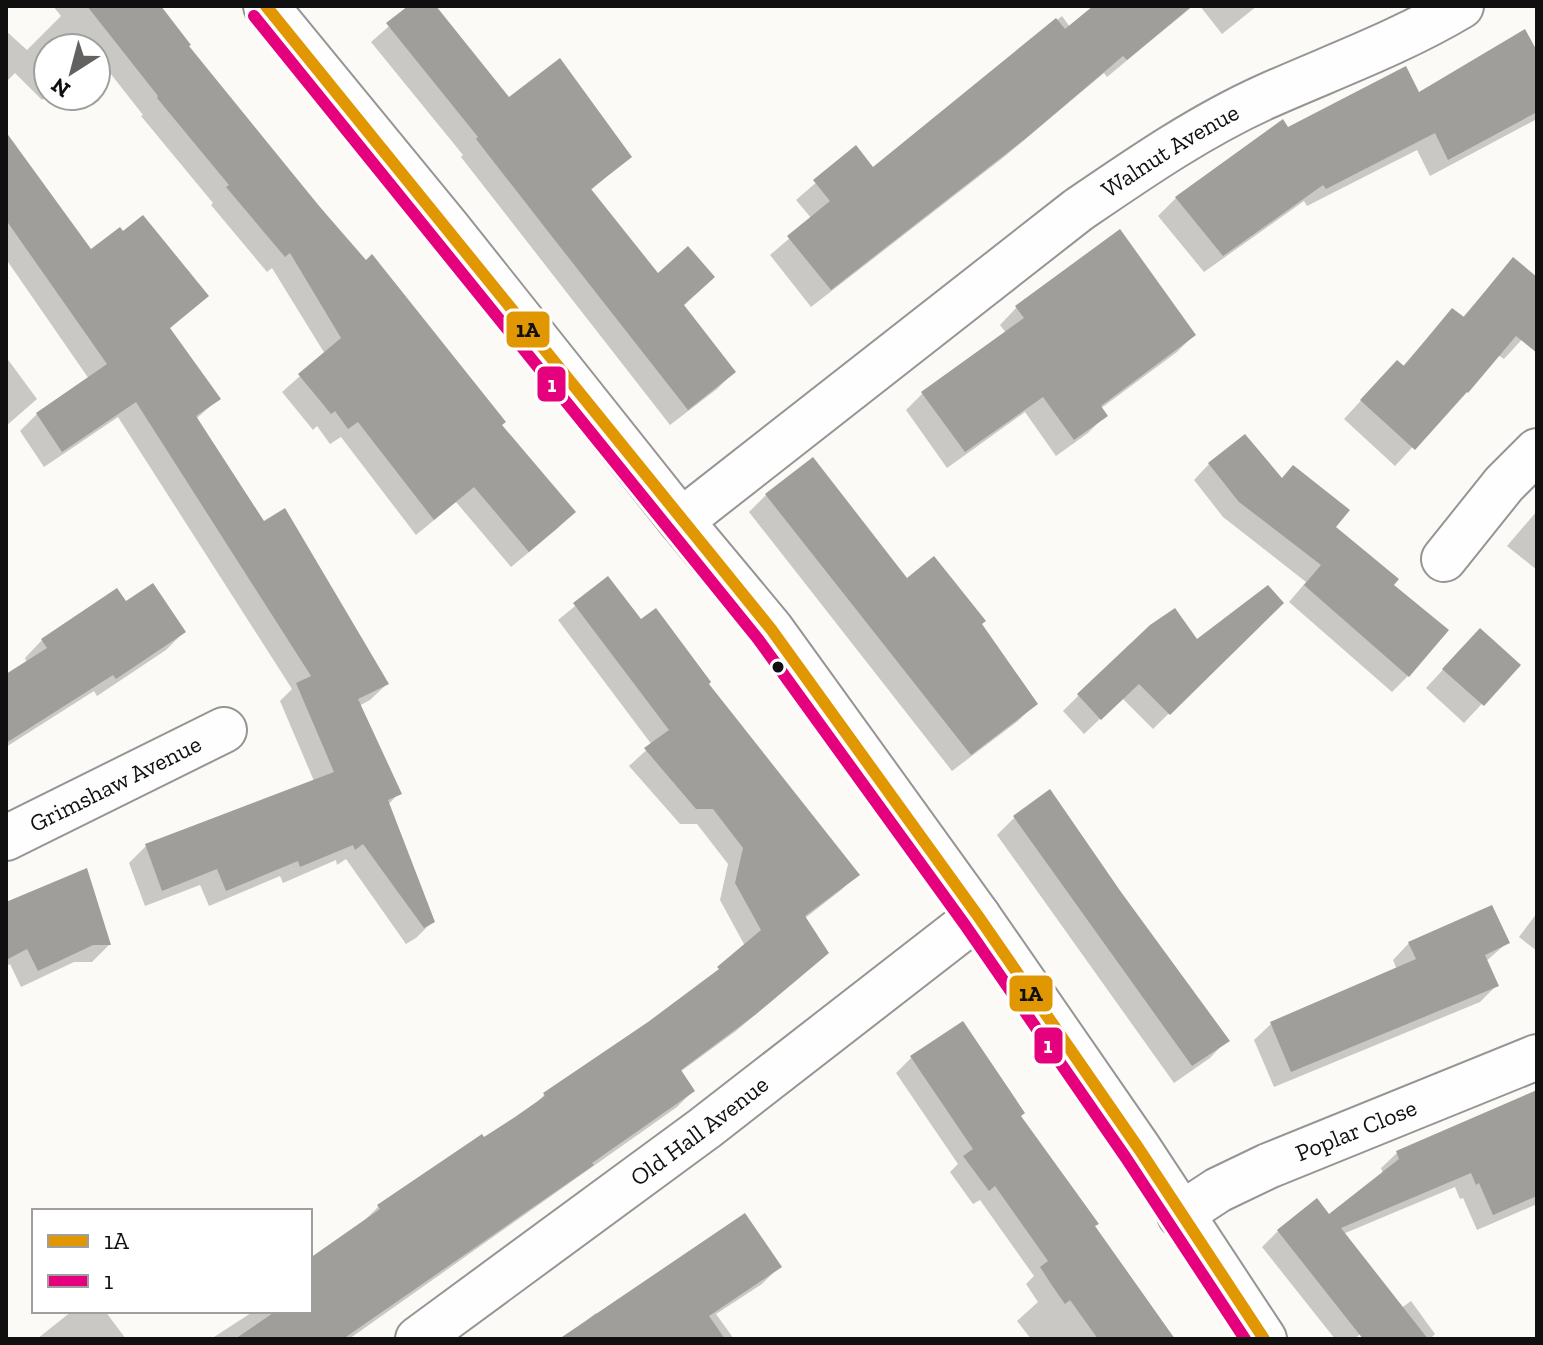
<svg xmlns="http://www.w3.org/2000/svg" width="1543" height="1345" viewBox="0 0 1543 1345" font-family="'Zilla Slab',serif">
<style>
.shadow{fill:#0003}
.building{fill:#a09e9b}
.lines{fill:none;stroke-linecap:round;stroke-linejoin:round}
.minor-casing{stroke:#969594;stroke-width:48}
.minor{stroke:#fffefe;stroke-width:44}
.bus-1-casing{stroke:#fff;stroke-width:18}
.bus-2-casing{stroke:#fff;stroke-width:18}
.bus-1{stroke:#e09702;stroke-width:12}
.bus-2{stroke:#e5007d;stroke-width:12}
.bus-dot{fill:#101010;stroke:#fff;stroke-width:3}
.labels{text-anchor:middle;stroke-width:8;stroke-linejoin:round;paint-order:stroke}
.street-label{font-size:24px;fill:#101010;stroke:#fff}
.line-badge{stroke:#fff;stroke-width:3}
.badge-label{font-size:22px;text-anchor:middle;font-weight:bold;fill:#fff}
.pale-badge-label{font-size:22px;text-anchor:middle;font-weight:bold;fill:#111}
</style>
<rect width="100%" height="100%" fill="#fcfaf6"/>
<!-- shadow -->
<path class="shadow" d="M53 6H158L186 46 574 512 557 529 511 567 456 502 416 535 341 437 330 444 317 426 313 430 282 392 325 354 272 268 267 272 211 205 213 203 141 116 143 115 96 55V48H48V94L42 100 15 73 6 82V31L27 50 61 16Z
M412 6H433L509 100 629 157 590 191 734 372 717 389 670 425 461 157 463 155 371 42Z
M1096 6H1193L1107 77 1104 73 1004 157 811 307 770 255 812 219 796 200 856 148 873 169 1062 16 1070 27Z
M1200 6H1257L1222 34Z
M1537 55V119L1430 176 1417 150 1307 206 1304 201 1204 272 1158 216 1176 198 1282 122 1288 129 1418 95Z
M6 134 90 252 206 296 169 329 218 399 196 419 264 524 387 684 370 700 359 706 399 793 388 805 433 921 416 938 406 944 346 859 337 865 336 860 283 883 280 876 209 906 200 885 145 906 129 863 146 846 314 781 280 701 292 689 118 417 44 467 20 431 37 414 89 379 6 259Z
M1513 260 1537 279V323L1504 359 1498 355 1395 466 1344 419 1379 381 1402 367 1452 310 1462 318Z
M1016 308 1194 335 1177 352 1100 409 1105 416 1088 433 1056 456 1025 412 947 468 906 410 923 393 1006 333 1000 325Z
M6 357 37 399 6 426Z
M1209 464 1281 479 1391 585 1408 676 1392 692 1289 602 1306 582 1223 517 1194 480Z
M766 495 906 581 1035 704 1018 721 952 771 749 512Z
M1537 511V570L1507 546Z
M608 579 641 622 706 684 857 874 841 890 804 919 827 953 736 1031 680 1072 693 1091 677 1107 349 1339H211L254 1311H310V1261L363 1222 379 1206 531 1108 544 1095 649 1024 703 984 745 946 720 900 728 864 697 824H680L629 766 652 745 558 620Z
M125 603 184 632 166 650 97 696 94 691 6 747V676L27 663 25 658 42 640Z
M1281 603 1153 729 1122 698 1084 734 1063 711 1079 695Z
M1462 649 1518 665 1464 723 1426 688Z
M1014 818 1119 893 1227 1040 1210 1058 1174 1083 997 835Z
M6 904 109 945 92 962H74L21 987 10 964 6 966Z
M1537 913V951L1519 937Z
M1508 942 1485 962 1496 986 1480 1002 1274 1087 1254 1040 1271 1024 1397 970 1393 960 1409 943Z
M962 1024 1019 1116 1169 1339H1031L1017 1321 1038 1302 1026 1284 1034 1276 980 1200 973 1204 950 1172 958 1164 896 1073 911 1058Z
M1537 1092V1204L1477 1230 1463 1198 1460 1199 1455 1187 1343 1234 1381 1318 1354 1339H1335L1262 1247 1278 1231 1329 1217 1383 1174 1381 1168 1397 1153Z
M779 1267 762 1284 716 1314 734 1339H563L596 1313 597 1315Z
M1411 1301 1435 1334 1430 1339H1377L1380 1324Z
M72 1311H105L126 1339H37Z"/>
<!-- building -->
<path class="building" d="M87 6H161L191 45 189 46 319 206 366 260 372 254 506 422 502 425 576 512 529 552 474 487 434 520 358 422 348 429 335 411 331 414 298 374 341 338 290 253 285 257 226 187 229 185 157 98 158 96Z
M408 6H436L509 97 560 58 632 157 591 189 658 273 688 246 715 277 684 305 736 372 688 410 550 234 476 139 478 137 386 23Z
M1093 6H1192L1127 60 1123 56 1025 139 831 290 787 236 830 201 813 180 856 145 873 167 1056 18 1065 29Z
M1525 29 1537 51V112L1448 160 1435 133 1326 189 1323 185 1223 256 1175 197 1283 119 1288 127 1406 66 1419 92Z
M6 132 91 249 120 227 123 231 143 215 209 296 170 328 221 399 196 416 264 521 285 508 389 684 358 699 402 794 388 800 435 922 424 928 363 844 355 850 353 845 300 867 298 861 226 891 217 869 162 891 145 844 334 772 296 683 311 676 136 402 62 452 36 413 107 364 6 220Z
M1120 229 1196 335 1101 406 1108 416 1074 440 1043 397 965 452 921 392 1024 318 1015 306Z
M1513 257 1537 277V353L1516 336 1468 393 1467 392 1415 450 1360 400 1397 360 1404 366 1452 308 1464 317Z
M1245 434 1282 478 1293 465 1350 510 1336 527 1399 579 1394 585 1449 630 1409 677 1304 585 1321 565 1239 502 1208 463Z
M813 457 907 578 934 556 986 621 982 624 1038 704 971 755 765 494Z
M608 576 641 619 656 608 711 682 709 684 860 875 805 916 829 953 755 1015 681 1070 695 1091 592 1163 594 1165 343 1339H235L276 1311H310V1258L380 1209 377 1205 482 1134 484 1137 515 1117 545 1096 543 1093 648 1022 719 969 717 967 761 930 735 883 743 848 713 809H696L644 748 669 730 573 603Z
M153 583 186 632 116 679 113 675 6 743V674L47 648 41 639 117 588 126 601Z
M1268 585 1284 603 1170 715 1139 684 1101 720 1077 694 1150 625 1175 608 1197 639Z
M1480 628 1521 665 1484 706 1442 669Z
M1050 789 1121 892 1230 1041 1192 1066 1013 816Z
M87 868 111 945H93L38 971 27 949 6 960V902Z
M1492 905 1510 943 1485 955 1499 986 1291 1072 1270 1022 1416 959 1408 942Z
M963 1021 1025 1113 1021 1116 1099 1224 1095 1226 1175 1339H1098L1070 1300 1065 1304 1053 1287 1040 1267 1048 1261 995 1186 989 1191 963 1156 973 1149 910 1056Z
M1537 1090V1196L1493 1215 1479 1183 1476 1185 1471 1173 1341 1228 1428 1339H1363L1277 1230 1317 1198 1329 1214 1399 1159 1396 1151Z
M745 1213 782 1267 709 1316 725 1339H559Z"/>
<g class="lines">
<!-- minor casing -->
<g class="minor-casing">
<g id="minor">
<path d="M266 6 448 228 681 521 771 629 978 916 1139 1149 1264 1339"/>
<path id="s1" d="M681 521 1078 210C1138 169 1200 126 1267 96 1332 67 1399 43 1461 6"/>
<path d="M1444 559 1504 484 1537 451"/>
<path id="s2" d="M6 838 224 730"/>
<path id="s3" d="M1180 1215 1218 1190 1268 1166 1537 1057"/>
<path id="s4" d="M418 1339 705 1128 978 916"/>
</g>
</g>
<!-- minor -->
<use href="#minor" class="minor"/>
<!-- bus-1 casing -->
<g class="bus-1-casing">
<path id="bus-1" d="M266 6 771 629 978 916 1139 1149 1264 1339"/>
</g>
<!-- bus-2 casing -->
<g class="bus-2-casing">
<path id="bus-2" d="M254 16 758 639 965 925 1126 1158 1245 1339"/>
</g>
<!-- bus-1 -->
<use href="#bus-1" class="bus-1"/>
<!-- bus-2 -->
<use href="#bus-2" class="bus-2"/>
</g>
<!-- markers -->
<circle class="bus-dot" cx="778" cy="667" r="7"/>
<g class="labels">
<!-- street labels -->
<g class="street-label">
<text dy="8" stroke="none"><textPath href="#s1" startOffset="614">Walnut Avenue</textPath></text>
<text dy="8" stroke="none"><textPath href="#s2" startOffset="122">Grimshaw Avenue</textPath></text>
<text dy="8" stroke="none"><textPath href="#s4" startOffset="350">Old Hall Avenue</textPath></text>
<text dy="8" stroke="none"><textPath href="#s3" startOffset="196">Poplar Close</textPath></text>
</g>
</g>
<g class="line-badge">
<rect x="505" y="310" width="46" height="39" rx="8" fill="#e09702"/>
<rect x="536" y="365" width="31" height="38" rx="8" fill="#e5007d"/>
<rect x="1008" y="974" width="46" height="39" rx="8" fill="#e09702"/>
<rect x="1033" y="1026" width="31" height="39" rx="8" fill="#e5007d"/>
</g>
<g class="badge-label">
<text x="552" y="392">1</text>
<text x="1048" y="1053">1</text>
</g>
<g class="pale-badge-label">
<text x="528" y="337">1A</text>
<text x="1031" y="1001">1A</text>
</g>
<!-- border -->
<rect width="1543" height="1345" fill="none" stroke="#101010" stroke-width="16"/>
<!-- legend -->
<rect x="32" y="1209" width="280" height="104" fill="#ffffff" stroke="#9f9f9f" stroke-width="2"/>
<rect x="48" y="1235" width="40" height="12" fill="#e09702" stroke="#9f9f9f" stroke-width="2"/>
<text x="104" y="1249" font-size="24" fill="#101010">1A</text>
<rect x="48" y="1275" width="40" height="12" fill="#e5007d" stroke="#9f9f9f" stroke-width="2"/>
<text x="104" y="1289" font-size="24" fill="#101010">1</text>
<!-- north arrow -->
<g transform="translate(72 72) rotate(216)"><circle r="38" fill="#ffffff" stroke="#9f9f9f" stroke-width="2"/>
<path d="M0-6L14 30L0 20L-14 30Z" fill="#636260"/>
<text y="-12" font-size="22" font-weight="bold" text-anchor="middle" fill="#101010">N</text>
</g>
</svg>
